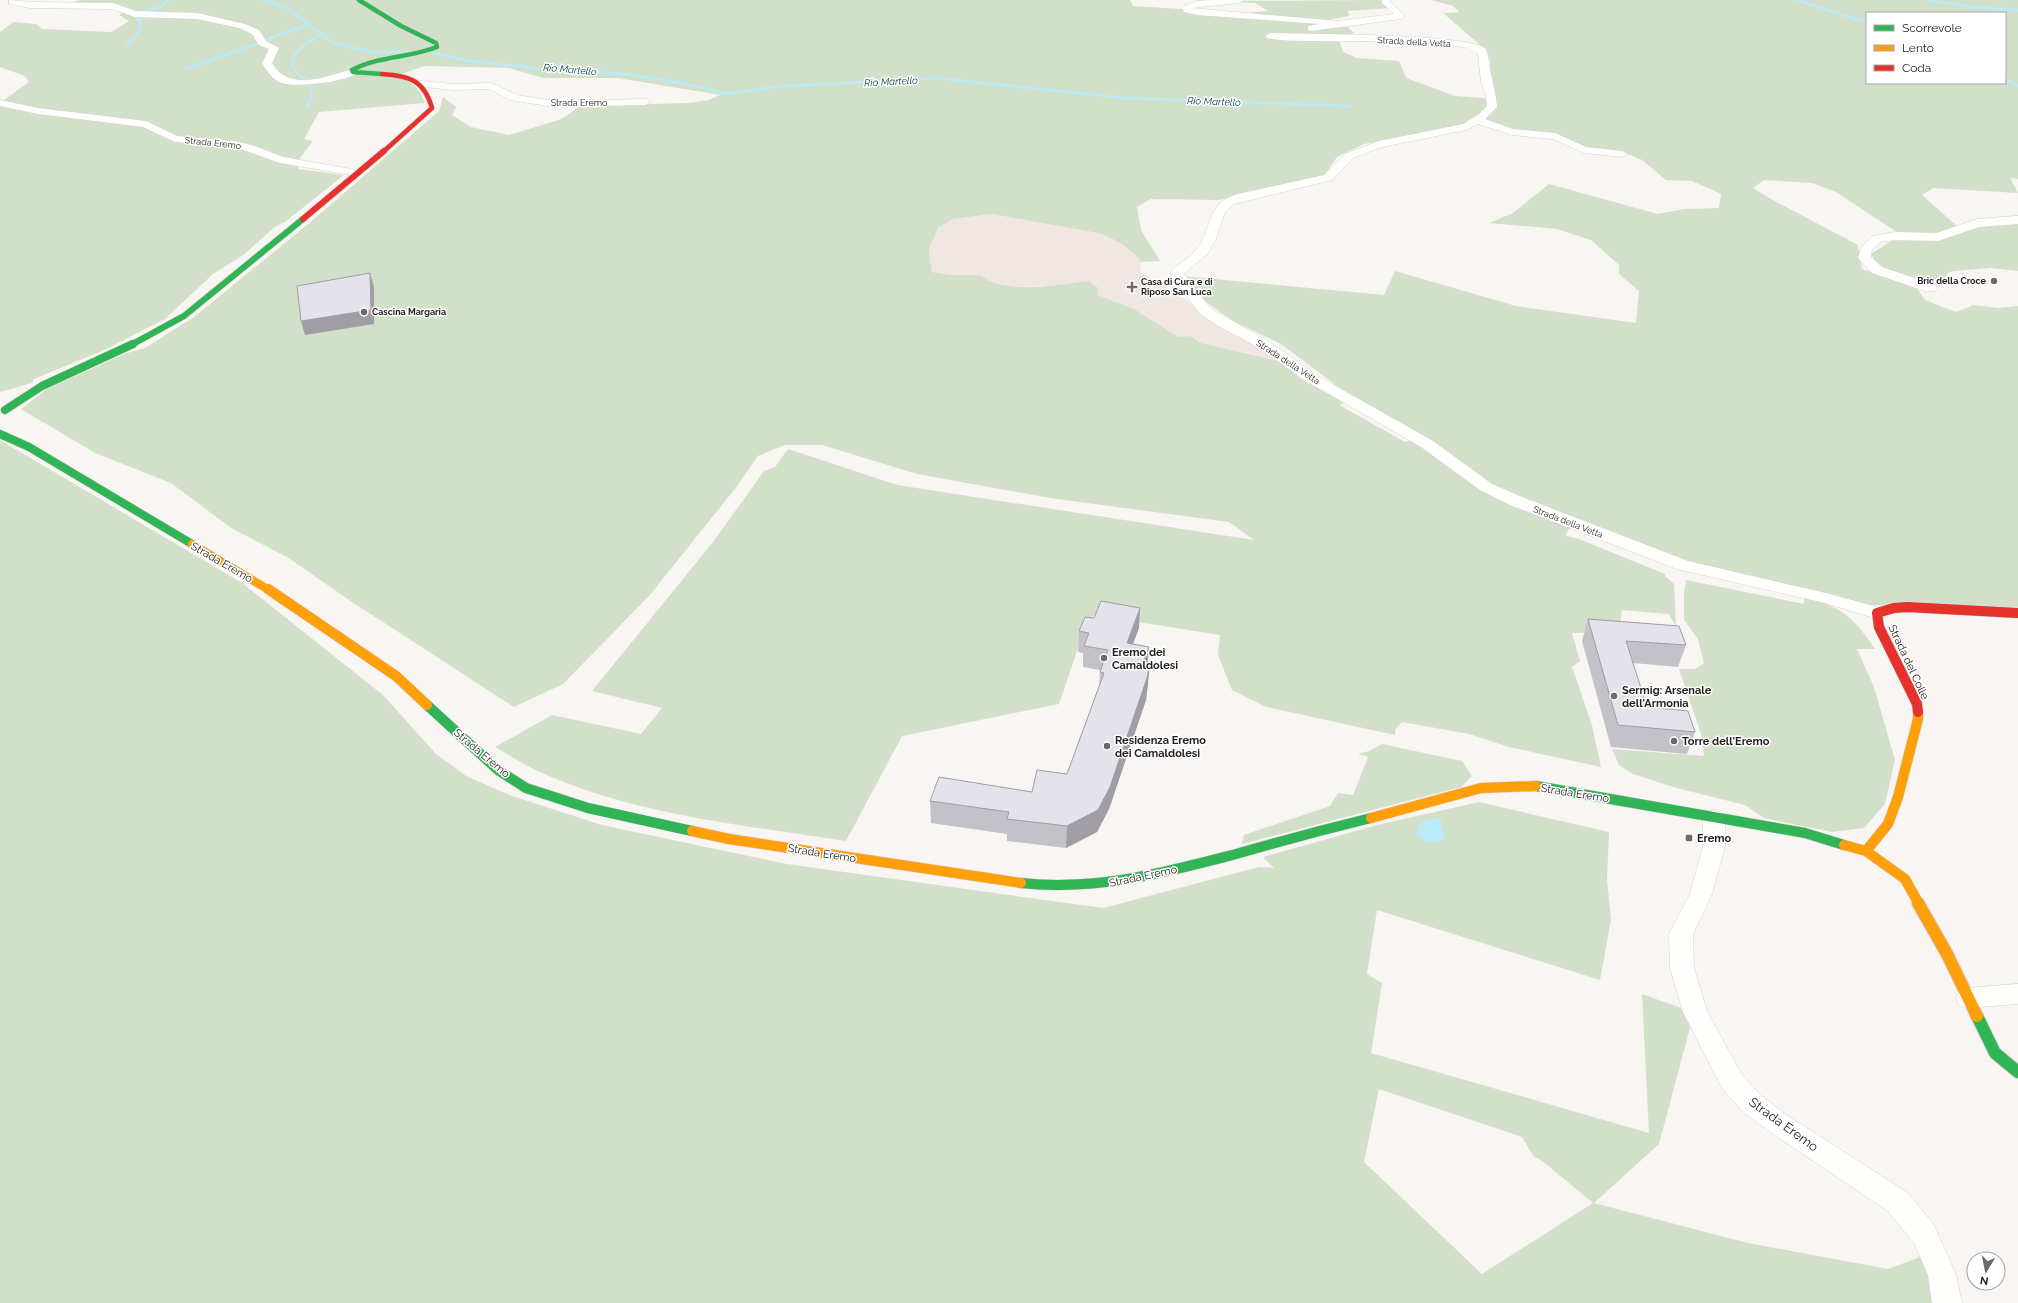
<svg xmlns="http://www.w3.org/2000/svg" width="2018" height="1303" viewBox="0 0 2018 1303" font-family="Raleway,sans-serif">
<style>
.built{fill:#f1e7e2}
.green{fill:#d2e0c9;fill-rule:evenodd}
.water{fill:#bbeaf9}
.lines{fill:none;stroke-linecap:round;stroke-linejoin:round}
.stream{stroke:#bbeaf9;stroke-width:2.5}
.street-casing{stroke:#d6d3d2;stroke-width:1}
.fast-far4-casing{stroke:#d6d3d2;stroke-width:5.5}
.fast-far3-casing{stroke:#d6d3d2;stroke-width:7}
.fast-far2-casing{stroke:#d6d3d2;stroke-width:9}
.fast-far1-casing{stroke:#d6d3d2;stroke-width:11}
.fast-casing{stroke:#d6d3d2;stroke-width:14}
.slow-far2-casing{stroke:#d6d3d2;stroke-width:9}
.slow-far1-casing{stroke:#d6d3d2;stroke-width:11}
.slow-casing{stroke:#d6d3d2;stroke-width:14}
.jam-far2-casing{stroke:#d6d3d2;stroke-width:5.5}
.jam-far1-casing{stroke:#d6d3d2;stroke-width:7}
.jam-casing{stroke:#d6d3d2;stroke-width:11}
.street{fill:#fefefd;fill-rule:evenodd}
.fast-far4{stroke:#30b455;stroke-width:4.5}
.fast-far3{stroke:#30b455;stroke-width:6}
.fast-far2{stroke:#30b455;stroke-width:8}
.fast-far1{stroke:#30b455;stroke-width:10}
.fast{stroke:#30b455;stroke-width:12}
.slow-far2{stroke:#ff9f0a;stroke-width:8}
.slow-far1{stroke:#ff9f0a;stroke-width:10}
.slow{stroke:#ff9f0a;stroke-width:12}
.jam-far2{stroke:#e5322d;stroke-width:4.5}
.jam-far1{stroke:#e5322d;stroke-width:6}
.jam{stroke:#e5322d;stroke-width:10}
.wall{fill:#c4c2c9}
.shaded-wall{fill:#a09ea4}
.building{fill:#e4e2ea;stroke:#a09ea4}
.poi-dot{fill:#6d6a68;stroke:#fff;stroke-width:1.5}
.labels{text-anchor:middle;stroke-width:3;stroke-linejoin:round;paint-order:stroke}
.far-street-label{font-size:9px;fill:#221f1d;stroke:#fff}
.far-poi-label{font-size:9px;font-weight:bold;fill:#221f1d;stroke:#fff;text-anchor:start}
.far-water-label{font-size:10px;font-style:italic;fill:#003d4d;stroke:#fff}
.street-label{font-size:11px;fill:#221f1d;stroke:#fff}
.poi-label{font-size:11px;font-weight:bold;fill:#221f1d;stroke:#fff;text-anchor:start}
.near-street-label{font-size:13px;fill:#221f1d;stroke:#fff}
</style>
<rect width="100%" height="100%" fill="#f9f5f3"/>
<!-- built -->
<path class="built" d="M992 214 1071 227 1113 237 1137 256 1141 262 1140 271 1151 279 1178 293 1205 317 1248 340 1279 361 1201 343 1190 336 1179 337 1134 309 1098 295 1045 286 1006 287 987 281 980 275H951L932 272 929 249 938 228 953 219Z"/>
<!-- green -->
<path class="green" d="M80 0H1130L1133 6 1181 9 1186 11 1244 13 1268 11 1255 3 1212 1 1380 0 1390 8 1348 11 1349 16 1328 20 1346 26 1354 33 1340 36V43L1343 52 1357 58 1399 61 1406 77 1409 79 1455 96 1496 99 1491 84 1490 60 1487 51 1443 13 1459 12 1453 6 1431 0H2018V179L2010 178 2018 193 1933 188 1922 195 1958 227 1935 235 1900 234 1836 192 1812 183 1764 180 1753 188 1771 199 1858 245 1862 269 1914 284 1925 300 1956 312 1973 305 1999 308 2018 306V607L1872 605 1684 561 1577 522 1568 530 1566 536 1579 539 1665 574V576L1674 584 1676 627 1669 614 1622 610 1619 632 1572 633 1580 661 1572 667 1592 725 1601 767 1509 747 1469 734 1402 722 1396 728 1395 735 1266 707 1232 690 1218 655 1220 635 1094 615 1086 624 1059 704 902 736 846 841C743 825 635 815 540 772 524 765 510 755 495 747L552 715 641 734 662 708 592 691 713 542 764 471 775 467 788 449 897 485 1254 540 1229 522 1050 498 917 474 822 445H785L758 456 734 490 649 596 563 684 514 707 352 602 287 557 231 528 171 483 95 453 21 409 47 389 124 354 145 348 194 317 307 225 439 111 443 97 456 107 452 115 471 127 509 135 562 119 580 106 688 103 709 100 720 95 618 78H543L509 68 425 66 395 76C412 82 419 87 425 103L319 112 304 139 313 141 300 158 298 169 344 175 285 222 276 226 242 256 213 274 165 319 102 351 34 379 32 383 0 392V103L29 82 25 76 0 67V32L13 22 36 24 42 29 111 32 129 21 119 15 128 10 72 3ZM1867 13H2005V83H1867ZM1483 119 1515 130 1559 135 1578 146 1594 150 1620 151 1642 160 1666 180 1692 181 1721 194 1719 208 1684 209 1658 214 1549 184 1513 213 1489 223 1557 229 1591 240 1619 265V274L1639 291 1636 323 1516 306 1395 271 1384 295 1183 276 1204 301 1235 322 1281 344 1353 398 1423 437 1405 442 1339 405 1346 402 1304 381 1279 361 1201 343 1190 336 1179 337 1134 309 1098 295V288L1089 281C1059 284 1005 296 980 275H951L932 272 929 249 938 228 953 219 992 214 1098 233C1114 238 1131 248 1141 262L1160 261 1141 230 1137 207 1151 199 1219 200 1324 176 1337 157 1364 144 1462 126Z
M2018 223V271L1991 268 1953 271 1948 273 1942 283 1932 288 1878 267 1871 254 1891 241 1942 239 1964 227Z
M0 440 242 583 383 695 436 754 466 776 512 796 602 825 787 864 1103 908 1259 867 1274 868 1263 857 1377 825 1479 802 1609 832 1607 880 1611 920 1600 980 1377 910 1367 974 1382 983 1371 1053 1649 1133 1642 994 1681 1008 1691 1024 1659 1144 1594 1203 1748 1243 1888 1269 1926 1255 1935 1303H0ZM1379 1089 1522 1137 1534 1157 1541 1160 1593 1203 1482 1274 1364 1162Z
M1686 580 1804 604V596C1842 608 1853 616 1875 649H1857L1874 687 1895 760 1885 804 1864 828 1832 832 1764 818 1745 805 1673 787 1633 774 1619 765 1612 749 1704 756 1701 734 1679 669H1695L1704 663 1698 639 1684 620V592Z
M1382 744 1462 761 1472 776 1461 787 1242 844 1244 835 1330 806 1338 793 1353 795 1368 757 1358 754 1369 751Z"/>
<!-- water -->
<path class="water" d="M1432 818 1442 820 1441 825 1445 834 1442 840 1428 843 1416 835C1418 824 1422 821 1432 818Z"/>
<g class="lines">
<!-- stream -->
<path class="stream" d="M264 0 289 9 333 43 373 52H421
M1797 0 1867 23
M1926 0 1974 7 2018 10
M142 12 161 7 169 0
M268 39 309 24
M126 46C134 40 142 32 140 21L134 16
M434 53 469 61 564 71 626 74 682 83 727 94 772 87 936 78 1125 98 1350 106
M186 69 256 44
M2005 79 2018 86
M307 80C275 63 302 45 322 34
M307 107 312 97 310 84"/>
<!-- street casing -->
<g class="street-casing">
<path id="street" d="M9 0 30 2 113 3 136 11 197 13 245 24 259 30 266 41 279 48 272 63C290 93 326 76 353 69L358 72C349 82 295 88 281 83 272 79 267 71 262 63L269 49 259 45 252 34 239 28 197 19 135 17 112 9 30 8 9 4Z
M1211 0H1244L1240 3 1191 8 1338 21 1394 14 1382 3V0H1390V2L1405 16 1401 19 1311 31 1308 30V26L1320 24 1197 15 1184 12 1182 7 1196 1Z
M1270 33C1302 34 1468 34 1485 48 1488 52 1488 58 1489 62 1491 78 1496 92 1497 107L1485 119 1513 129 1555 133 1586 147 1622 151 1628 154 1622 157 1584 153 1553 139 1512 135 1478 124 1466 130 1382 147 1353 158 1332 180 1234 204 1225 212 1216 239 1208 253 1184 274 1210 308 1268 341 1318 376 1433 441 1492 484 1522 497 1688 561 1830 594 1884 609 1886 613 1884 617 1877 619 1825 603 1677 569 1510 505 1480 490 1421 447 1308 382 1258 347 1220 327 1200 314 1170 274C1178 262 1192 258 1199 246 1213 225 1207 202 1238 194L1324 175 1345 154 1379 141 1463 124 1479 114 1487 106 1486 96 1481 82 1478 54C1465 34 1299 46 1267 38L1265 36Z
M421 81 453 84 492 83 517 95 554 101 646 99 651 102 646 105 554 107 510 100 490 89 453 90 417 86 416 84Z
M0 100 38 108 146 121 177 136 235 141 255 146 283 157 357 170 363 173 357 176 280 163 235 147 175 142 143 127 38 114 0 106Z
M2018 216V224L1979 227 1938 241 1895 240 1881 242 1872 250 1871 257 1882 267 1935 285 1937 288 1935 291H1925L1872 273 1858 258 1862 246 1873 236 1895 232 1937 233 1977 219Z
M1714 810 1722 813 1725 818V846L1712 894 1693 934 1694 968 1707 1011 1740 1072 1760 1095 1788 1116 1908 1193 1934 1225 1956 1275 1962 1303H1932L1928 1275 1914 1243 1888 1211 1770 1132 1742 1111 1722 1088 1683 1012 1670 968 1669 934 1690 894 1703 846V818L1706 813Z
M2018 984V1004L1968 1008 1959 1005 1956 998 1959 991 1968 988Z"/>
</g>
<!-- fast-far4 casing -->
<g class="fast-far4-casing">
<path id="fast-far4" d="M359 0 401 26 436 43 437 47C409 58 379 56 352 70L353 72 382 74"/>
</g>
<!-- fast-far3 casing -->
<g class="fast-far3-casing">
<path id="fast-far3" d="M131 345 184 316 303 219"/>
</g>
<!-- fast-far2 casing -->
<g class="fast-far2-casing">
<path id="fast-far2" d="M5 410 42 386 133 344
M0 434 29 447 192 544"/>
</g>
<!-- fast-far1 casing -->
<g class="fast-far1-casing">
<path id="fast-far1" d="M427 705 498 770 526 788 588 808 692 831
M1536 786 1805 833 1844 845
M1021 883C1097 891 1163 873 1236 854 1281 841 1326 829 1371 818"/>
</g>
<!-- fast casing -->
<g class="fast-casing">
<path id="fast" d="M1977 1016 1995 1053 2018 1072"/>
</g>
<!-- slow-far2 casing -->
<g class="slow-far2-casing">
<path id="slow-far2" d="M192 544 269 590"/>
</g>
<!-- slow-far1 casing -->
<g class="slow-far1-casing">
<path id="slow-far1" d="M268 589 396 676 427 705
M1371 818 1481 788 1536 786
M692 831 729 839 1021 883
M1844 845 1866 851 1905 879 1919 904
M1866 851 1888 824 1898 797 1918 719V712"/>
</g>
<!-- slow casing -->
<g class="slow-casing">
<path id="slow" d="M1918 903 1947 954 1977 1016"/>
</g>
<!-- jam-far2 casing -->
<g class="jam-far2-casing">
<path id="jam-far2" d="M382 74C410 76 424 80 432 108L383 152"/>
</g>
<!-- jam-far1 casing -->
<g class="jam-far1-casing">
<path id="jam-far1" d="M303 219 384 151"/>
</g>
<!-- jam casing -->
<g class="jam-casing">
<path id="jam" d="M1918 712 1917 704 1879 627 1877 613 1894 608 1907 607 2018 613"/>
</g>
<!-- street -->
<use href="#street" class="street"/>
<!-- fast-far4 -->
<use href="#fast-far4" class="fast-far4"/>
<!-- fast-far3 -->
<use href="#fast-far3" class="fast-far3"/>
<!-- fast-far2 -->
<use href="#fast-far2" class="fast-far2"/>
<!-- fast-far1 -->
<use href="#fast-far1" class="fast-far1"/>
<!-- fast -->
<use href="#fast" class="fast"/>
<!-- slow-far2 -->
<use href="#slow-far2" class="slow-far2"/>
<!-- slow-far1 -->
<use href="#slow-far1" class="slow-far1"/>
<!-- slow -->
<use href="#slow" class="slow"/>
<!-- jam-far2 -->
<use href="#jam-far2" class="jam-far2"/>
<!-- jam-far1 -->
<use href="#jam-far1" class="jam-far1"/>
<!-- jam -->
<use href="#jam" class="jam"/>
</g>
<!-- wall -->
<path class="wall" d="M1588 619 1686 645 1678 667 1633 663 1647 707 1695 732 1687 754 1611 747 1582 641Z
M1139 628 1133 644 1149 647 1148 663V684L1146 700 1109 809 1097 832 1066 848 1007 841V834L931 823 930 801 1032 792 1067 774 1099 686 1100 672V670L1083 667V653L1078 652 1079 631Z"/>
<!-- shaded-wall -->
<path class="shaded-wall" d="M370 273 374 287V324L305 335 301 321Z
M1140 608 1139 628 1125 664 1127 643Z
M1149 647 1147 668 1143 663Z
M1150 663 1148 684 1146 700 1109 809 1097 832 1066 848 1067 826Z"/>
<!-- building -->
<path class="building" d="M370 273 371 310 301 321 297 286Z
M1101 601 1140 608 1127 643 1149 647 1143 663H1150L1147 678 1110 787 1098 810 1067 826 1007 819 1009 812 930 801 939 777 1032 792 1037 770 1067 774 1104 673 1100 672 1108 650 1084 646 1089 633 1079 631 1085 617 1094 618Z
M1588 619 1679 626 1686 645 1626 641 1647 707 1688 711 1695 732 1618 725Z"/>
<!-- markers -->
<g class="poi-dot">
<circle cx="1994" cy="281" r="4"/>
<path d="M1130 281h4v4h4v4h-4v4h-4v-4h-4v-4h4z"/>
<circle cx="364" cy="312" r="4"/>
<circle cx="1104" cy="658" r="4"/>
<circle cx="1614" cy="696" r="4"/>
<circle cx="1674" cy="741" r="4"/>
<circle cx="1107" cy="746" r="4"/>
<rect x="1685" y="834" width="8" height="8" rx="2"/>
</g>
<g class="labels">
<!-- far-street labels -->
<g class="far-street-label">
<text transform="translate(1414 42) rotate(3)" y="3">Strada della Vetta</text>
<text x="579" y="106">Strada Eremo</text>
<text transform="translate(213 143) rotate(6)" y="3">Strada Eremo</text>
<text transform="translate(1288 362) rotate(33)" y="3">Strada della Vetta</text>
<text transform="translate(1568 522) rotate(21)" y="3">Strada della Vetta</text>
</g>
<!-- far-poi labels -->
<g class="far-poi-label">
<text x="1986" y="284" text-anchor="end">Bric della Croce</text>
<text x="1141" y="285">Casa di Cura e di<tspan x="1141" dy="10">Riposo San Luca</tspan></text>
<text x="372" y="315">Cascina Margaria</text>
</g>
<!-- far-water labels -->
<g class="far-water-label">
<text transform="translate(570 69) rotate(5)" y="4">Rio Martello</text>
<text transform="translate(891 81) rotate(-3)" y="4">Rio Martello</text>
<text transform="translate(1214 101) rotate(2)" y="4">Rio Martello</text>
</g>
<!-- street labels -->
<g class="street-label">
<text transform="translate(222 562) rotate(30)" y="4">Strada Eremo</text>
<text transform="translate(1909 662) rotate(65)" y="4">Strada del Colle</text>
<text transform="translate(482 753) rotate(40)" y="4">Strada Eremo</text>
<text transform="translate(1575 793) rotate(9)" y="4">Strada Eremo</text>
<text transform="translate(822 853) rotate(9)" y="4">Strada Eremo</text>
<text transform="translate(1143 876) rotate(-12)" y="4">Strada Eremo</text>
</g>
<!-- poi labels -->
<g class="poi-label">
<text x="1112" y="656">Eremo dei<tspan x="1112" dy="13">Camaldolesi</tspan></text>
<text x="1622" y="694">Sermig: Arsenale<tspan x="1622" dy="13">dell'Armonia</tspan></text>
<text x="1115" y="744">Residenza Eremo<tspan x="1115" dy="13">dei Camaldolesi</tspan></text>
<text x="1682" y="745">Torre dell'Eremo</text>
<text x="1697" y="842">Eremo</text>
</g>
<!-- near-street labels -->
<g class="near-street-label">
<text transform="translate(1784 1124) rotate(36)" y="5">Strada Eremo</text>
</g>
</g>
<!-- legend -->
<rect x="1866" y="12" width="140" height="72" fill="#ffffff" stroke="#a7a5a5"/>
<rect x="1874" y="25" width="20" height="6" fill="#30b455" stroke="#a7a5a5"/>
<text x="1902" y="32" font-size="12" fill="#221f1d">Scorrevole</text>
<rect x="1874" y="45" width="20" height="6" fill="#ff9f0a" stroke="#a7a5a5"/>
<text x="1902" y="52" font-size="12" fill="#221f1d">Lento</text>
<rect x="1874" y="65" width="20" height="6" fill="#e5322d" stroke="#a7a5a5"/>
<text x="1902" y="72" font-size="12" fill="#221f1d">Coda</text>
<!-- north arrow -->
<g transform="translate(1986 1271) rotate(190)"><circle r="19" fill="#ffffff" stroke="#a7a5a5"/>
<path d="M0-3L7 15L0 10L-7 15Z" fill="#6d6a68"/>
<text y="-6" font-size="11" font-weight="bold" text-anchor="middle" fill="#221f1d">N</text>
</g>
</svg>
